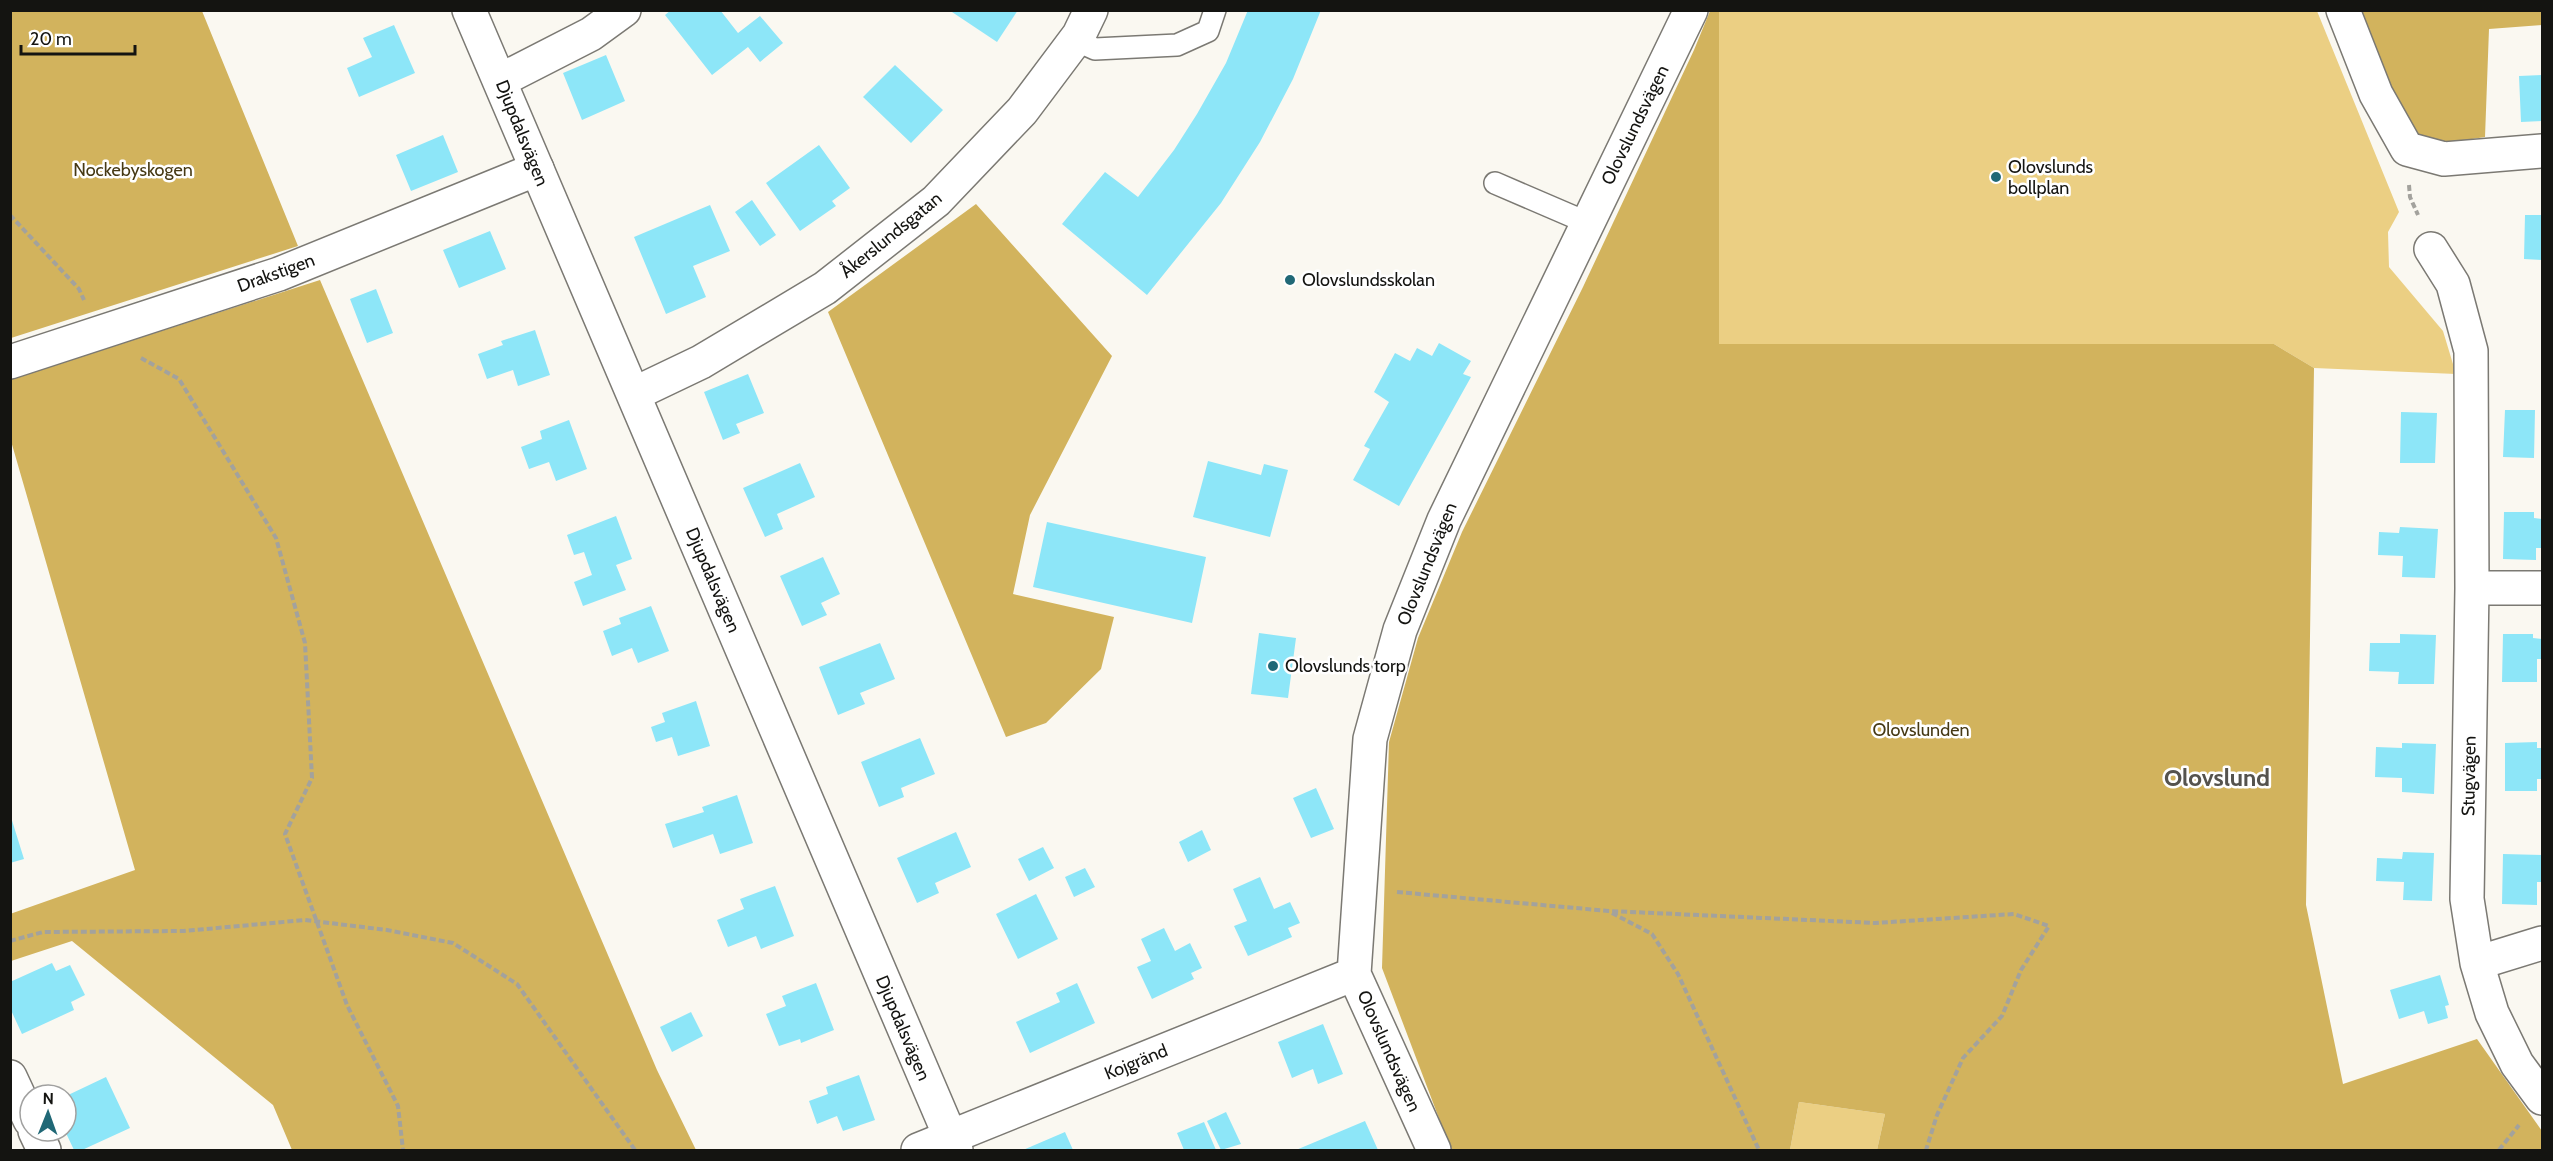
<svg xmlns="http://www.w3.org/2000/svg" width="2553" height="1161" viewBox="0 0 2553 1161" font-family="Cabin,sans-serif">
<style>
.green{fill:#ebcf83}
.forest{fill:#d2b35d}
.building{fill:#8de6f8}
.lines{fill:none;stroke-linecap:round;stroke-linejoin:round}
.service-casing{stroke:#7b7973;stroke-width:24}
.minor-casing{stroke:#7b7973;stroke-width:36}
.tertiary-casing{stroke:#7b7973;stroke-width:36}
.path{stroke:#a3a29d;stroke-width:4;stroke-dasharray:6 3;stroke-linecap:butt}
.service{stroke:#fff;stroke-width:21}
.minor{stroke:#fff;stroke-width:33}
.tertiary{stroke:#fff;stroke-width:33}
.poi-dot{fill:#206876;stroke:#fff;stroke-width:2}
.labels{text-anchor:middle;stroke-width:5;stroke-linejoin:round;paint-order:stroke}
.street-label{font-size:18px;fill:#141411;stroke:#fff}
.poi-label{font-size:18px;fill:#141411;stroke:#fff;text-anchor:start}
.park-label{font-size:18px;fill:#463914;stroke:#fff}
.district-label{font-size:24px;font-weight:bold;fill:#55534e;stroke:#fff}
</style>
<rect width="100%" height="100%" fill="#faf8f1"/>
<!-- green -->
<path class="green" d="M1719 11H2317L2399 212 2388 232 2389 267 2443 331 2456 374 2314 368 2274 344H1719Z
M1799 1102 1885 1114 1877 1150H1790Z"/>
<!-- forest -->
<path class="forest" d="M11 10 202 11 298 246 11 338Z
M1710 11H1719V344H2274L2314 368 2306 905 2343 1084 2477 1039 2542 1131V1150H1877L1885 1114 1799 1102 1790 1150H1451L1382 968 1389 742 1418 638 1462 532 1583 287 1694 50Z
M2361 11H2542V25L2489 29 2485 137 2407 149Z
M976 204 1112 356 1030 515 1013 594 1114 617 1101 669 1046 723 1006 737 828 312Z
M320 280 657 1070 696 1150H292L273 1105 72 941 11 961 10 914 135 870 11 441V379Z"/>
<!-- building -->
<path class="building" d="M671 10H720L738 33 760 16 783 43 760 62 748 47 712 75 665 15Z
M949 10H1018L997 42Z
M1248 10H1321L1293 79 1260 142 1221 203 1147 295 1062 224 1105 172 1138 197 1174 150 1197 114 1226 63Z
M394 25 415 73 359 97 347 68 372 57 363 38Z
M606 55 625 101 582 120 563 73Z
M895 65 943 110 911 143 863 97Z
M2542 75V121L2521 122 2519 76Z
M443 135 458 172 411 191 396 155Z
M819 145 850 188 832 201 836 206 800 231 766 183Z
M752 200 776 235 760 246 735 212Z
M710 205 730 251 693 266 706 297 666 314 634 237Z
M2525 215H2542V260L2524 259Z
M490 231 506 269 459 288 443 250Z
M376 289 393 333 367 343 350 299Z
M535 330 550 375 518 386 513 370 487 379 478 354 503 345 501 341Z
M1439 343 1471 361 1463 374 1471 377 1399 506 1353 480 1370 449 1364 446 1389 402 1374 392 1395 353 1410 361 1417 348 1432 356Z
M748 374 764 413 736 424 740 433 723 440 704 392Z
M2505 410H2535L2534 458 2503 457Z
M2401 412 2437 413 2435 463H2400Z
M569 420 587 469 556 481 549 462 529 469 521 447 542 439 540 431Z
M1208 461 1261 475 1264 464 1288 470 1270 537 1193 517Z
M800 463 815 497 777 514 783 529 765 537 743 488Z
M2504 512H2534V518L2542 519V548H2536V560L2503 559Z
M616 516 632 559 616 565 626 590 583 606 574 582 592 575 584 552 574 555 567 535Z
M1047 522 1206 557 1192 623 1033 587Z
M2400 527 2438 529 2435 578 2402 577 2403 556 2378 555 2379 532 2399 533Z
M823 557 840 594 821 603 827 615 802 626 780 576Z
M651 606 669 651 638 663 632 648 612 656 603 631 621 624 619 618Z
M1259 633 1296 638 1288 698 1251 694Z
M2400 634 2436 635 2434 684H2398L2399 672 2369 671 2370 643H2400Z
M2503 634H2533V638L2542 639V659H2537V682H2502Z
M880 643 895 679 860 693 865 704 838 715 819 667Z
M696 701 710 746 678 756 672 737 656 742 651 727 665 722 662 713Z
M920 738 935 774 901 788 904 797 879 807 861 762Z
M2537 742V748H2542V779H2537V791H2505V743Z
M2402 743 2436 744 2434 794 2402 792V778L2375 777 2376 747 2402 748Z
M1316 788 1334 829 1311 838 1293 798Z
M737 795 753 843 720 854 713 834 673 848 665 824 704 812 702 807Z
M10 814 24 859 10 863Z
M1202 830 1211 850 1188 862 1179 842Z
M956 832 971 867 935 883 939 893 917 903 897 858Z
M1043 847 1054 868 1029 881 1018 859Z
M2403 852 2434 853 2432 901 2403 900 2404 882 2376 881 2377 858 2402 859Z
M2503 854 2542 855V882H2537V905L2502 904Z
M1085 868 1095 887 1074 897 1065 877Z
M1260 877 1274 909 1290 902 1300 923 1288 928 1292 937 1248 956 1234 926 1247 921 1233 889Z
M775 886 794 936 761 949 756 936 728 947 717 920 744 909 740 899Z
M1036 894 1058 939 1018 959 996 914Z
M1164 928 1175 951 1190 943 1202 968 1191 973 1194 979 1152 999 1137 967 1151 961 1141 939Z
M52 963 56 971 70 965 85 995 71 1002 74 1010 22 1034 10 1008V982Z
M2440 975 2449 1005 2445 1006 2448 1018 2428 1024 2424 1011 2399 1019 2390 990Z
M816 983 834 1030 801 1043 800 1039 779 1046 766 1014 786 1006 782 996Z
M1077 983 1095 1023 1030 1053 1016 1022 1060 1002 1056 993Z
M691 1012 703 1036 672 1052 660 1027Z
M1323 1024 1343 1074 1318 1084 1313 1069 1292 1078 1278 1042Z
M859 1075 875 1120 843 1131 837 1116 817 1124 809 1101 828 1094 826 1087Z
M106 1077 130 1128 82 1150H74L65 1131 66 1096Z
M1226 1112 1241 1144 1221 1150 1207 1121Z
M1365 1121 1378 1150H1296Z
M1204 1122 1216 1150H1184L1177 1133Z
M1065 1132 1073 1150H1023Z"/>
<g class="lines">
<!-- service casing -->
<g class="service-casing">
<path id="service" d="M1075 40 1095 49 1177 45 1208 31 1215 10
M1495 183 1588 223"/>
</g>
<!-- minor casing -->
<g class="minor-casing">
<path id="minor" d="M2343 10 2376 94 2407 149 2444 159 2542 151
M501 80 591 34 624 10
M2431 249 2453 284 2471 351 2472 588 2467 899 2477 963 2492 1013 2517 1064 2542 1098
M10 362 279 274 537 169
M634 394 701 362 825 288 936 201 1022 111 1079 35 1091 10
M2472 588H2542
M2477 963 2542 943
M10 1077 30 1120
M35 1131 44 1150
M918 1150 1354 974
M1434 1150 1354 974 1370 739 1400 630 1444 520 1691 10"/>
</g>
<!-- tertiary casing -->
<g class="tertiary-casing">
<path id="tertiary" d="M469 10 956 1150"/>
</g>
<!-- path -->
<path class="path" d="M2409 185 2410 197 2418 215
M10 215 79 289 84 300
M141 358 179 379 276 538 305 643 312 778 285 834 347 1005 398 1106 403 1150
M1397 892 1609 911 1875 923 2014 914 2049 926 2021 970 2002 1016 1963 1058 1937 1115 1926 1150
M1612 913 1652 934 1678 974 1759 1150
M10 941 43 932 184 931 305 920 387 930 453 943 517 984 635 1150
M2499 1150 2519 1125"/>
<!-- service -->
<use href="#service" class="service"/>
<!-- minor -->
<use href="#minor" class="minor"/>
<!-- tertiary -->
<use href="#tertiary" class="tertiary"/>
</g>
<!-- markers -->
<g class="poi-dot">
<circle cx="1996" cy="177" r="6"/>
<circle cx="1290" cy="280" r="6"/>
<circle cx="1273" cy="666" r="6"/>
</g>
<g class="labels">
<!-- street labels -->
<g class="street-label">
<text transform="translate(1635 125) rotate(-64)" y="6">Olovslundsvägen</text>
<text transform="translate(522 133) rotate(68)" y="6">Djupdalsvägen</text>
<text transform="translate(891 235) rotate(-39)" y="6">Åkerslundsgatan</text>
<text transform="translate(276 273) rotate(-20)" y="6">Drakstigen</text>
<text transform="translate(1427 564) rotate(-68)" y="6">Olovslundsvägen</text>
<text transform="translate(713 580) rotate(67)" y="6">Djupdalsvägen</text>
<text transform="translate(2469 776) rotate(-89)" y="6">Stugvägen</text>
<text transform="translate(903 1028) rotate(67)" y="6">Djupdalsvägen</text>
<text transform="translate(1389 1051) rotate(66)" y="6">Olovslundsvägen</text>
<text transform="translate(1136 1062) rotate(-22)" y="6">Kojgränd</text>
</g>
<!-- poi labels -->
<g class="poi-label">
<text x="2008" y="173">Olovslunds<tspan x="2008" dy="21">bollplan</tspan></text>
<text x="1302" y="286">Olovslundsskolan</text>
<text x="1285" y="672">Olovslunds torp</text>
</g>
<!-- park labels -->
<g class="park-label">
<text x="133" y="176">Nockebyskogen</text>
<text x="1921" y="736">Olovslunden</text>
</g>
<!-- district labels -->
<g class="district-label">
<text x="2217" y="786">Olovslund</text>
</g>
</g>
<!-- border -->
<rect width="2553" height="1161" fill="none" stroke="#141411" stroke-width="24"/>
<!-- north arrow -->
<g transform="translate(48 1113) rotate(1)"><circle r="28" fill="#ffffff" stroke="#a1a1a0" stroke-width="1.5"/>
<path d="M0-4.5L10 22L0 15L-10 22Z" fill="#206876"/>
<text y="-9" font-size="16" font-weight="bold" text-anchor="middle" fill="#141411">N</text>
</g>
<!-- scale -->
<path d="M21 45v9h114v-9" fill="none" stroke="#141411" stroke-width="3"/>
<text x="30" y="45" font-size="18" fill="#141411" stroke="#ffffff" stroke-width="4.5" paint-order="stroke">20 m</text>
</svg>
